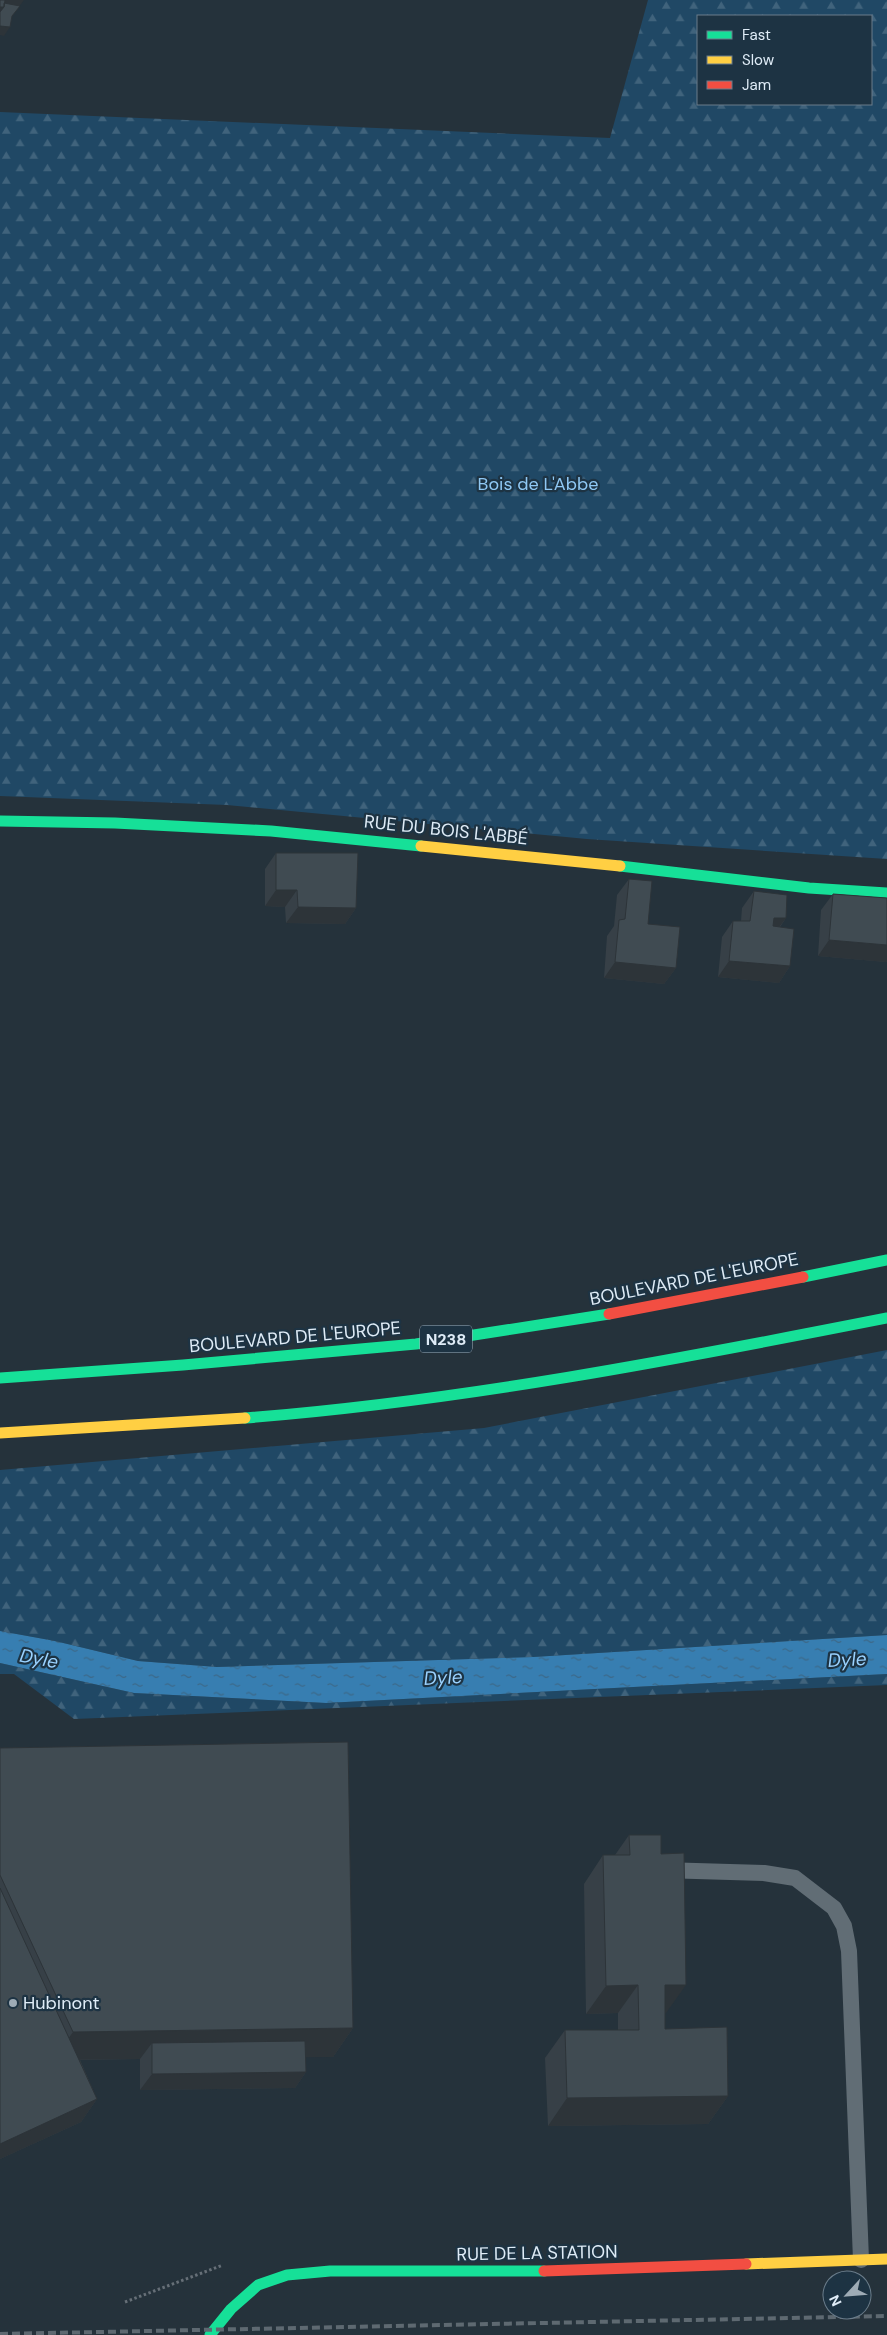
<svg xmlns="http://www.w3.org/2000/svg" width="887" height="2335" viewBox="0 0 887 2335" font-family="'DM Sans',sans-serif">
<style>
.forest{fill:url(#forest-firs);fill-rule:evenodd}
.water{fill:url(#water-ripples)}
.lines{fill:none;stroke-linecap:round;stroke-linejoin:round}
.path{stroke:#666f77;stroke-width:3;stroke-dasharray:2.5 2.5;stroke-linecap:butt}
.lane{stroke:#616d75;stroke-width:16}
.fast{stroke:#16e098;stroke-width:11}
.slow{stroke:#ffcf43;stroke-width:11}
.jam{stroke:#f24e42;stroke-width:11}
.rail{stroke:#5e6971;stroke-width:4;stroke-dasharray:8 4;stroke-linecap:butt}
.wall{fill:#374047}
.shaded-wall{fill:#2d3439}
.building{fill:#404b52;stroke:#2d3439}
.poi-dot{fill:#9eabb5;stroke:#1d3343;stroke-width:2}
.labels{text-anchor:middle;stroke-width:4.5;stroke-linejoin:round;paint-order:stroke}
.shield{fill:#1d3343;stroke:#a5b4c1;stroke-width:1}
.shield-label{font-size:16px;font-weight:bold;fill:#dfecf7}
.park-label{font-size:18px;fill:#8fc8f4;stroke:#1d3343}
.street-label{font-size:18px;fill:#dfecf7;stroke:#1d3343}
.poi-label{font-size:18px;fill:#dfecf7;stroke:#1d3343;text-anchor:start}
.water-label{font-size:19px;font-style:italic;fill:#9ad2ff;stroke:#1d3343}
</style>
<defs>
<pattern id="forest-firs" width="22" height="20" patternUnits="userSpaceOnUse" patternTransform="scale(1.25)"><rect width="22" height="20" fill="#204865"/><path d="M5 1l3.5 6h-7zM16 11l3.5 6h-7z" fill="#40637c"/></pattern>
<pattern id="water-ripples" width="26" height="14" patternUnits="userSpaceOnUse" patternTransform="scale(1.25)"><rect width="26" height="14" fill="#377eb1"/><path d="M2 4q2-2 4 0t4 0M15 11q2-2 4 0t4 0" fill="none" stroke="#3c6888"/></pattern>
</defs>
<rect width="100%" height="100%" fill="#25323b"/>
<!-- forest -->
<path class="forest" d="M648 0H887V859L587 839 227 805 0 796V112L610 138ZM698 16H871V104H698Z
M887 1350V1635L533 1657 217 1667 138 1661 55 1641 0 1631V1470L484 1428Z
M0 1663 134 1693 326 1703 887 1674V1685L74 1719 14 1674H0Z"/>
<!-- water -->
<path class="water" d="M0 1631 55 1641 138 1661 217 1667 533 1657 887 1635V1674L326 1703 134 1693 0 1663Z"/>
<g class="lines">
<!-- path -->
<path class="path" d="M125 2302 223 2265"/>
<!-- lane -->
<path class="lane" d="M662 1870 764 1873 795 1878 834 1908 844 1926 849 1951 861 2260"/>
<!-- fast -->
<path class="fast" d="M0 821 115 823 271 831 421 846
M620 866 809 888 887 893
M803 1277 887 1260
M0 1378 183 1365 416 1344 609 1314
M245 1418C461 1401 674 1360 887 1318
M210 2335 231 2309 258 2285 287 2275 330 2271H544"/>
<!-- slow -->
<path class="slow" d="M421 846 620 866
M0 1433 245 1418
M746 2264 887 2259"/>
<!-- jam -->
<path class="jam" d="M609 1314 803 1277
M544 2271 746 2264"/>
<!-- rail -->
<path class="rail" d="M0 2334 887 2316"/>
</g>
<!-- wall -->
<path class="wall" d="M276 853 356 908 345 924 286 923 285 907 265 906V869Z
M629 879 648 924 676 968 664 984 604 978 607 936 614 926 617 895Z
M754 891 786 918 780 927 790 966 779 983 718 977 722 937 733 921H741L742 908Z
M833 894 887 898V961L886 962 818 956 821 910Z
M0 1748 353 2028 333 2057H306V2072L295 2088 140 2090V2059L80 2060 97 2099 81 2122 0 2159Z
M629 1835 661 1854 666 2013H665V2029L728 2096 708 2124 548 2126 545 2058 565 2030H618V2013L586 2014 584 1884 603 1855H615Z"/>
<!-- shaded-wall -->
<path class="shaded-wall" d="M1 0H24L6 24 0 12V3Z
M0 26 10 27 4 36 0 35Z
M276 890H297L285 907 265 906Z
M298 907 356 908 345 924 286 923Z
M774 918H786L774 934H763Z
M829 940 887 945V961L886 962 818 956Z
M729 961 790 966 779 983 718 977Z
M615 962 676 968 664 984 604 978Z
M638 1985 618 2013 586 2014 606 1986Z
M665 1985H686L666 2013 645 2014Z
M353 2028 333 2057 152 2059V2043L140 2059 53 2060 73 2032Z
M306 2072 295 2088 140 2090 152 2074Z
M728 2096 708 2124 548 2126 567 2098Z
M97 2099 81 2122 0 2159V2144Z"/>
<!-- building -->
<path class="building" d="M0 0H5L4 7H0Z
M4 3 20 6 12 16 10 27 0 26V12L4 7Z
M276 853H358L356 908 298 907 297 890H276Z
M629 879 652 881 648 924 680 927 676 968 615 962 619 920 625 919Z
M754 891 787 895 786 918H774L773 926 794 929 790 966 729 961 733 921H750Z
M833 894 887 898V945L829 940Z
M348 1742 353 2028 73 2032 0 1875V1748Z
M629 1835H661V1854L684 1853 686 1985H665V2029L727 2027 728 2096 567 2098 565 2030H639L638 1985 606 1986 603 1855H630Z
M0 1888 97 2099 0 2144Z
M305 2041 306 2072 152 2074V2043Z"/>
<!-- markers -->
<circle class="poi-dot" cx="13" cy="2003" r="5"/>
<g class="labels">
<!-- shield labels -->
<rect class="shield" x="420" y="1325.5" width="52" height="27" rx="4"/>
<g class="shield-label">
<text x="446" y="1345">N238</text>
</g>
<!-- park labels -->
<g class="park-label">
<text x="538" y="490">Bois de L'Abbe</text>
</g>
<!-- street labels -->
<g class="street-label">
<text transform="translate(446 830) rotate(6)" y="6">RUE DU BOIS L'ABBÉ</text>
<text transform="translate(694 1279) rotate(-11)" y="6">BOULEVARD DE L'EUROPE</text>
<text transform="translate(295 1337) rotate(-5)" y="6">BOULEVARD DE L'EUROPE</text>
<text transform="translate(537 2253) rotate(-1)" y="6">RUE DE LA STATION</text>
</g>
<!-- poi labels -->
<g class="poi-label">
<text x="23" y="2009">Hubinont</text>
</g>
<!-- water labels -->
<g class="water-label">
<text transform="translate(39 1658) rotate(10)" y="7">Dyle</text>
<text transform="translate(847 1659) rotate(-3)" y="7">Dyle</text>
<text transform="translate(443 1677) rotate(-3)" y="7">Dyle</text>
</g>
</g>
<!-- legend -->
<rect x="697" y="15" width="175" height="90" fill="#1d3343" stroke="#6b7d8b"/>
<rect x="707" y="31" width="25" height="8" fill="#16e098" stroke="#6b7d8b"/>
<text x="742" y="40" font-size="15" fill="#dfecf7">Fast</text>
<rect x="707" y="56" width="25" height="8" fill="#ffcf43" stroke="#6b7d8b"/>
<text x="742" y="65" font-size="15" fill="#dfecf7">Slow</text>
<rect x="707" y="81" width="25" height="8" fill="#f24e42" stroke="#6b7d8b"/>
<text x="742" y="90" font-size="15" fill="#dfecf7">Jam</text>
<!-- north arrow -->
<g transform="translate(847 2295) rotate(244)"><circle r="24" fill="#1d3343" stroke="#6b7d8b"/>
<path d="M0-4L9 19L0 12L-9 19Z" fill="#9eabb5"/>
<text y="-8" font-size="14" font-weight="bold" text-anchor="middle" fill="#dfecf7">N</text>
</g>
</svg>
